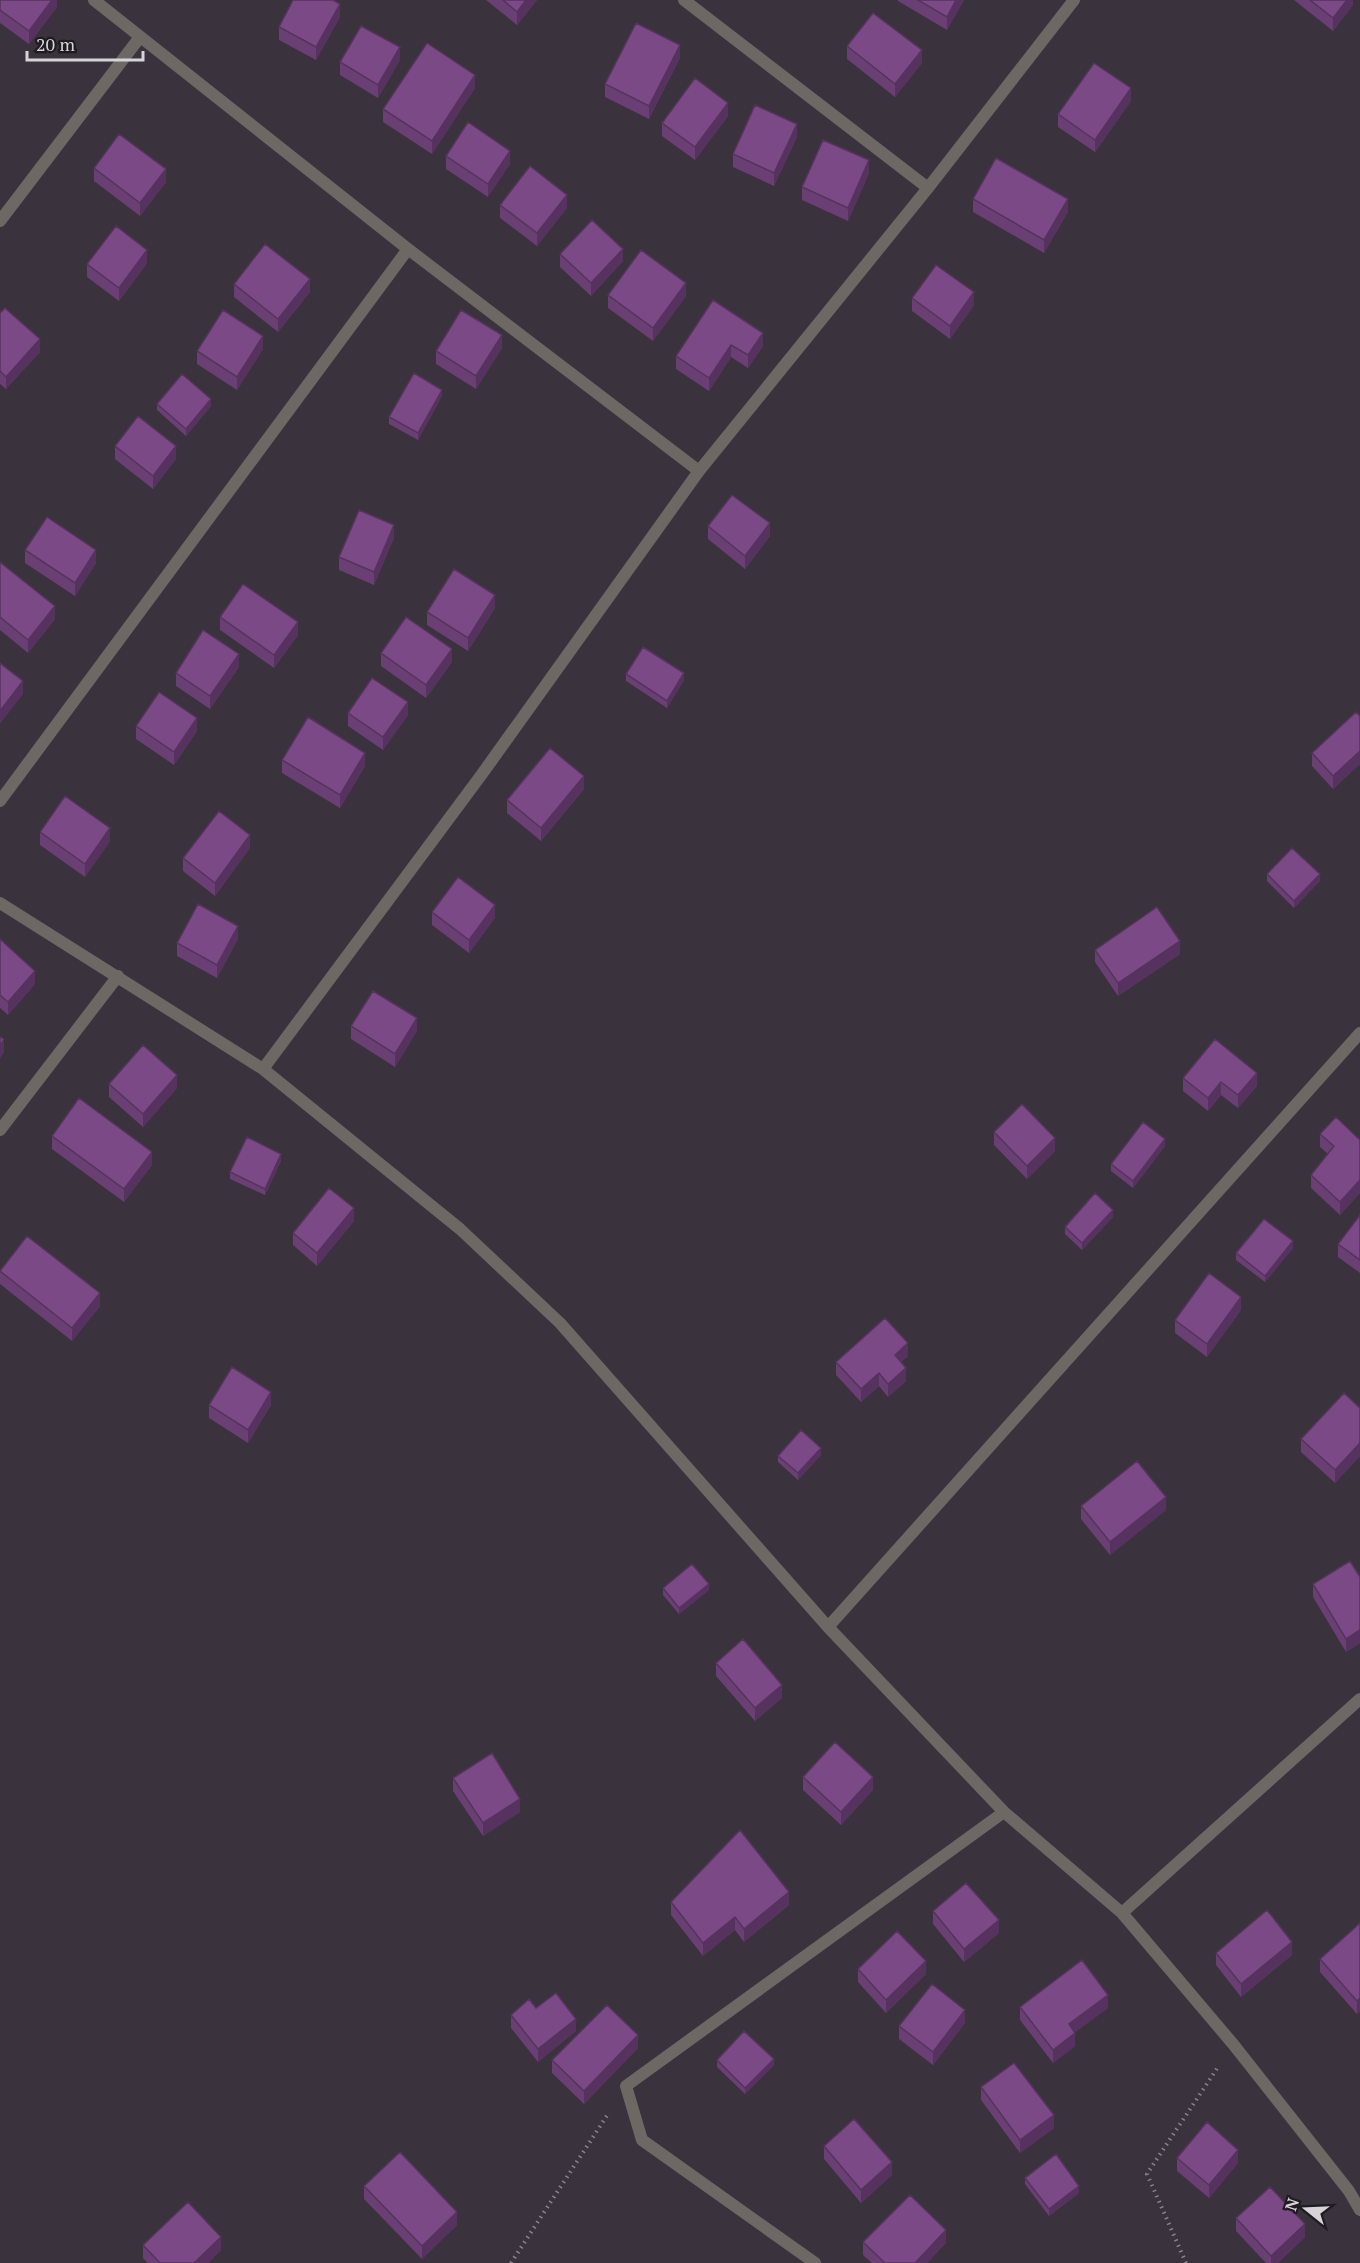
<svg xmlns="http://www.w3.org/2000/svg" width="1360" height="2263" viewBox="0 0 1360 2263" font-family="'PT Serif',serif">
<style>
.lines{fill:none;stroke-linecap:round;stroke-linejoin:round}
.path{stroke:#89838b;stroke-width:4;stroke-dasharray:1.5 4.5;stroke-linecap:butt}
.street{stroke:#6e6864;stroke-width:12}
.wall{fill:#6a3f73}
.shaded-wall{fill:#56335e}
.building{fill:#7b4986;stroke:#56335e;stroke-width:1.5}
</style>
<rect width="100%" height="100%" fill="#3a323c"/>
<g class="lines">
<!-- path -->
<path class="path" d="M511 2263 608 2114
M1186 2263 1147 2174 1218 2067"/>
<!-- street -->
<path class="street" d="M94 0 408 249 699 471
M684 0 928 188
M0 221 140 37
M0 801 408 249
M0 903 263 1069 460 1229 560 1323 828 1627 1004 1812 1122 1913 1233 2044 1349 2191 1360 2210
M263 1069 482 774 699 471 928 188 1074 0
M0 1130 118 976
M828 1627 1360 1033
M1122 1913 1360 1699
M815 2263 642 2140 626 2086 1004 1812"/>
</g>
<!-- wall -->
<path class="wall" d="M0 0H57V7L29 44 0 23Z
M486 0H537L517 25Z
M898 0H964L947 30 898 1Z
M1294 0H1353V5L1333 31Z
M340 17 316 60 279 40V27Z
M847 46 922 63 895 97 847 59Z
M680 58 649 119 605 97V84Z
M400 60 378 98 340 75V62Z
M475 88 432 154 383 122V109Z
M1131 101 1095 152 1058 127V114Z
M728 116 695 160 662 136V123Z
M797 137 774 186 733 167V154Z
M446 156 510 164 488 197 446 169Z
M94 168 166 182 140 216 94 181Z
M869 173 848 221 802 200V187Z
M973 199 1068 212 1044 253 973 212Z
M500 205 567 208 537 246 500 218Z
M560 254 623 261 591 296 560 267Z
M147 263 119 301 87 277V264Z
M234 284 310 292 278 332 234 297Z
M608 295 686 296 653 341 608 308Z
M912 298 974 305 950 339 912 311Z
M713 300 763 346 748 368 731 357 709 391 676 369V356Z
M0 313 40 352 6 389 0 384Z
M502 348 476 389 436 364V351Z
M263 349 237 390 197 364V351Z
M442 396 418 440 389 424V417Z
M157 404 211 406 186 436 157 410Z
M115 446 176 459 153 489 115 459Z
M708 526 770 536 745 569 708 539Z
M394 538 374 585 339 570V557Z
M25 550 96 563 75 596 25 563Z
M0 562 55 619 28 653 0 630Z
M495 608 468 651 427 625V612Z
M220 617 298 635 274 668 220 630Z
M381 653 452 662 426 698 381 666Z
M239 667 210 709 176 686V673Z
M626 674 684 680 667 708 626 681Z
M348 713 408 715 383 750 348 726Z
M1360 716V764L1333 789 1312 766V753Z
M136 726 197 731 174 765 136 739Z
M282 760 365 766 340 808 282 773Z
M584 789 541 841 507 813V800Z
M40 832 110 841 85 877 40 845Z
M250 848 215 896 183 871V858Z
M1267 874 1320 881 1294 908 1267 881Z
M432 912 495 918 469 953 432 925Z
M0 939 35 984 8 1015 0 1008Z
M238 939 217 978 177 956V943Z
M1095 950 1180 954 1118 996 1095 962Z
M351 1026 417 1031 395 1067 351 1039Z
M1183 1078 1257 1086 1238 1108 1221 1095 1208 1111 1183 1091Z
M109 1084 177 1088 143 1127 109 1097Z
M994 1132 1055 1151 1027 1179 994 1145Z
M1320 1134 1360 1140V1193L1340 1215 1311 1188V1175L1328 1154 1320 1147Z
M52 1136 152 1165 124 1202 52 1149Z
M1165 1146 1133 1188 1111 1171V1164Z
M281 1161 265 1195 230 1179V1172Z
M1360 1215V1273L1338 1257V1244Z
M1113 1217 1082 1250 1065 1234V1227Z
M354 1221 317 1266 293 1245V1233Z
M1293 1248 1265 1282 1236 1260V1253Z
M0 1270 100 1306 72 1341 0 1284Z
M1241 1310 1207 1357 1175 1333V1320Z
M908 1356 901 1362 906 1381 888 1397 879 1386 861 1402 836 1375V1362Z
M209 1405H271L248 1443 209 1418Z
M1360 1408V1456L1335 1483 1301 1452V1439Z
M821 1455 798 1480 778 1462V1456Z
M1081 1506 1166 1510 1110 1555 1081 1519Z
M1360 1577V1643L1346 1652 1313 1597V1584Z
M663 1588 709 1590 679 1614 663 1595Z
M716 1663 782 1698 755 1721 716 1676Z
M803 1777 873 1790 841 1825 803 1790Z
M453 1778 520 1812 483 1836 453 1791Z
M671 1902 789 1905 744 1942 735 1930 703 1956 671 1915Z
M933 1911 999 1933 964 1962 933 1924Z
M1360 1923V2011L1357 2014 1320 1972V1959Z
M1216 1953 1292 1955 1241 1997 1216 1965Z
M858 1969 926 1974 886 2013 858 1982Z
M1020 2007 1108 2008 1075 2032V2046L1053 2063 1020 2020Z
M536 2008 576 2031 538 2062 511 2028V2015Z
M965 2023 933 2065 899 2039V2026Z
M638 2048 584 2104 552 2073V2060Z
M717 2060 774 2065 745 2094 717 2067Z
M981 2087 1054 2128 1020 2153 981 2100Z
M824 2146 892 2175 861 2203 824 2159Z
M1177 2158 1238 2163 1209 2198 1177 2171Z
M1025 2178 1079 2193 1049 2216 1025 2184Z
M364 2186 457 2225 422 2259 364 2199Z
M1236 2218 1305 2237 1278 2263H1266L1236 2231Z
M863 2242 946 2243 927 2263H872L863 2255Z
M143 2245 221 2250 208 2263H148L143 2258Z"/>
<!-- shaded-wall -->
<path class="shaded-wall" d="M52 0H57V7L29 44V31Z
M526 0H537L517 25V12Z
M956 0H964L947 30V17Z
M1347 0H1353V5L1333 31V18Z
M340 4V17L316 60V47Z
M680 45V58L649 119V106Z
M400 47V60L378 98V85Z
M922 50V63L895 97V84Z
M475 75V88L432 154V141Z
M1131 88V101L1095 152V140Z
M728 103V116L695 160V147Z
M797 124V137L774 186V173Z
M510 151V164L488 197V184Z
M869 160V173L848 221V208Z
M166 169V182L140 216V203Z
M567 195V208L537 246V233Z
M1068 199V212L1044 253V240Z
M623 249V261L591 296V283Z
M147 250V263L119 301V288Z
M310 279V292L278 332V319Z
M686 283V296L653 341V328Z
M974 292V305L950 339V326Z
M763 333V346L748 368V355Z
M502 335V348L476 389V376Z
M263 336V349L237 390V377Z
M40 339V352L6 389V377Z
M731 345V357L709 391V378Z
M442 390V396L418 440V433Z
M211 399V406L186 436V429Z
M176 446V459L153 489V476Z
M770 523V536L745 569V556Z
M394 525V538L374 585V572Z
M96 550V563L75 596V583Z
M495 595V608L468 651V638Z
M55 606V619L28 653V640Z
M298 622V635L274 668V655Z
M452 649V662L426 698V685Z
M239 654V667L210 709V696Z
M684 673V680L667 708V701Z
M23 681V694L0 724V711Z
M408 702V715L383 750V737Z
M197 718V731L174 765V752Z
M1360 751V764L1333 789V776Z
M365 753V766L340 808V795Z
M584 776V789L541 841V828Z
M110 828V841L85 877V864Z
M250 835V848L215 896V883Z
M1320 874V881L1294 908V901Z
M495 905V918L469 953V940Z
M238 926V939L217 978V965Z
M1180 941V954L1118 996V983Z
M35 971V984L8 1015V1002Z
M417 1018V1031L395 1067V1054Z
M4 1039V1052L0 1059V1046Z
M1257 1073V1086L1238 1108V1095Z
M177 1075V1088L143 1127V1114Z
M1221 1082V1095L1208 1111V1098Z
M1055 1138V1151L1027 1179V1166Z
M1165 1139V1146L1133 1188V1181Z
M152 1152V1165L124 1202V1189Z
M281 1154V1161L265 1195V1189Z
M1360 1180V1193L1340 1215V1202Z
M354 1208V1221L317 1266V1253Z
M1113 1210V1217L1082 1250V1243Z
M1293 1241V1248L1265 1282V1276Z
M100 1293V1306L72 1341V1328Z
M1241 1297V1310L1207 1357V1344Z
M908 1343V1356L895 1368V1355Z
M906 1368V1381L888 1397V1384Z
M879 1373V1386L861 1402V1389Z
M271 1392V1405L248 1443V1430Z
M1360 1443V1456L1335 1483V1470Z
M821 1448V1455L798 1480V1473Z
M1166 1497V1510L1110 1555V1542Z
M709 1584V1590L679 1614V1608Z
M1360 1630V1643L1346 1652V1639Z
M782 1685V1698L755 1721V1708Z
M873 1777V1790L841 1825V1812Z
M520 1799V1812L483 1836V1823Z
M789 1892V1905L744 1942V1929Z
M735 1917V1930L703 1956V1943Z
M999 1920V1933L964 1962V1949Z
M1292 1942V1955L1241 1997V1984Z
M926 1961V1974L886 2013V2000Z
M1108 1995V2008L1069 2037V2024Z
M1360 1998V2011L1357 2014V2001Z
M965 2010V2023L933 2065V2052Z
M576 2019V2031L538 2062V2049Z
M1075 2033V2046L1053 2063V2050Z
M638 2035V2048L584 2104V2091Z
M774 2059V2065L745 2094V2088Z
M1054 2115V2128L1020 2153V2140Z
M1238 2150V2163L1209 2198V2185Z
M892 2162V2175L861 2203V2190Z
M1079 2186V2193L1049 2216V2209Z
M457 2212V2225L422 2259V2246Z
M1305 2224V2237L1278 2263H1271V2256Z
M946 2230V2243L927 2263H915Z
M221 2237V2250L208 2263H194Z"/>
<!-- building -->
<path class="building" d="M0 0H52L29 31 0 10Z
M293 0H333L340 4 316 47 279 27Z
M503 0H526L517 12Z
M918 0H956L947 17Z
M1310 0H1347L1333 18Z
M873 13 922 50 895 84 847 46Z
M636 23 680 45 649 106 605 84Z
M361 26 400 47 378 85 340 62Z
M427 43 475 75 432 141 383 109Z
M1094 63 1131 88 1095 140 1058 114Z
M695 78 728 103 695 147 662 123Z
M755 105 797 124 774 173 733 154Z
M468 122 510 151 488 184 446 156Z
M119 134 166 169 140 203 94 168Z
M823 140 869 160 848 208 802 187Z
M996 158 1068 199 1044 240 973 199Z
M530 166 567 195 537 233 500 205Z
M592 220 623 249 591 283 560 254Z
M116 226 147 250 119 288 87 264Z
M265 244 310 279 278 319 234 284Z
M641 250 686 283 653 328 608 295Z
M936 265 974 292 950 326 912 298Z
M713 300 763 333 748 355 731 345 709 378 676 356Z
M5 308 40 339 6 377 0 371V313Z
M223 310 263 336 237 377 197 351Z
M461 310 502 335 476 376 436 351Z
M414 373 442 390 418 433 389 417Z
M182 374 211 399 186 429 157 404Z
M138 416 176 446 153 476 115 446Z
M732 495 770 523 745 556 708 526Z
M359 510 394 525 374 572 339 557Z
M47 517 96 550 75 583 25 550Z
M0 562 55 606 28 640 0 617Z
M454 569 495 595 468 638 427 612Z
M243 584 298 622 274 655 220 617Z
M406 617 452 649 426 685 381 653Z
M203 630 239 654 210 696 176 673Z
M643 647 684 673 667 701 626 674Z
M0 663 23 681 0 711Z
M372 678 408 702 383 737 348 713Z
M159 692 197 718 174 752 136 726Z
M1356 712 1360 716V751L1333 776 1312 753Z
M308 717 365 753 340 795 282 760Z
M550 748 584 776 541 828 507 800Z
M65 796 110 828 85 864 40 832Z
M219 811 250 835 215 883 183 858Z
M1292 848 1320 874 1294 901 1267 874Z
M458 877 495 905 469 940 432 912Z
M198 904 238 926 217 965 177 943Z
M1157 907 1180 941 1118 983 1095 950Z
M0 939 35 971 8 1002 0 995Z
M373 991 417 1018 395 1054 351 1026Z
M0 1037 4 1039 0 1046Z
M1215 1039 1257 1073 1238 1095 1221 1082 1208 1098 1183 1078Z
M143 1045 177 1075 143 1114 109 1084Z
M79 1098 152 1152 124 1189 52 1136Z
M1022 1104 1055 1138 1027 1166 994 1132Z
M1336 1117 1360 1140V1180L1340 1202 1311 1175 1334 1146 1320 1134Z
M1143 1122 1165 1139 1133 1181 1111 1164Z
M247 1137 281 1154 265 1189 230 1172Z
M329 1188 354 1208 317 1253 293 1233Z
M1095 1193 1113 1210 1082 1243 1065 1227Z
M1360 1215V1260L1338 1244Z
M1264 1219 1293 1241 1265 1276 1236 1253Z
M27 1236 100 1293 72 1328 0 1271Z
M1209 1273 1241 1297 1207 1344 1175 1320Z
M885 1318 908 1343 895 1355 906 1368 888 1384 879 1373 861 1389 836 1362Z
M232 1367 271 1392 248 1430 209 1405Z
M1344 1393 1360 1408V1443L1335 1470 1301 1439Z
M801 1430 821 1448 798 1473 778 1456Z
M1137 1461 1166 1497 1110 1542 1081 1506Z
M1350 1561 1360 1577V1630L1346 1639 1313 1584Z
M692 1564 709 1584 679 1608 663 1588Z
M743 1639 782 1685 755 1708 716 1663Z
M835 1742 873 1777 841 1812 803 1777Z
M492 1753 520 1799 483 1823 453 1778Z
M740 1830 789 1892 744 1929 735 1917 703 1943 671 1902Z
M966 1883 999 1920 964 1949 933 1911Z
M1267 1910 1292 1942 1241 1984 1216 1953Z
M1360 1923V1998L1357 2001 1320 1959Z
M897 1931 926 1961 886 2000 858 1969Z
M1082 1960 1108 1995 1069 2024 1075 2033 1053 2050 1020 2007Z
M932 1984 965 2010 933 2052 899 2026Z
M556 1993 576 2019 538 2049 511 2015 529 1999 536 2008Z
M607 2005 638 2035 584 2091 552 2060Z
M744 2031 774 2059 745 2088 717 2060Z
M1014 2063 1054 2115 1020 2140 981 2087Z
M854 2119 892 2162 861 2190 824 2146Z
M1207 2122 1238 2150 1209 2185 1177 2158Z
M400 2152 457 2212 422 2246 364 2186Z
M1056 2154 1079 2186 1049 2209 1025 2178Z
M1270 2187 1305 2224 1271 2256 1236 2218Z
M910 2195 946 2230 915 2263H885L863 2242Z
M188 2202 221 2237 194 2263H160L143 2245Z"/>
<!-- north arrow -->
<g transform="translate(1306 2209) rotate(288)" stroke="#1f1b20" stroke-width="4.5" paint-order="stroke">
<path d="M0-4.5L10 22L0 15L-10 22Z" fill="#d8d3d9"/>
<text y="-9" font-size="16" font-weight="bold" text-anchor="middle" fill="#d8d3d9">N</text>
</g>
<!-- scale -->
<path d="M27 51v9h116v-9" fill="none" stroke="#d8d3d9" stroke-width="3"/>
<text x="36" y="51" font-size="18" fill="#d8d3d9" stroke="#1f1b20" stroke-width="4.5" paint-order="stroke">20 m</text>
</svg>
